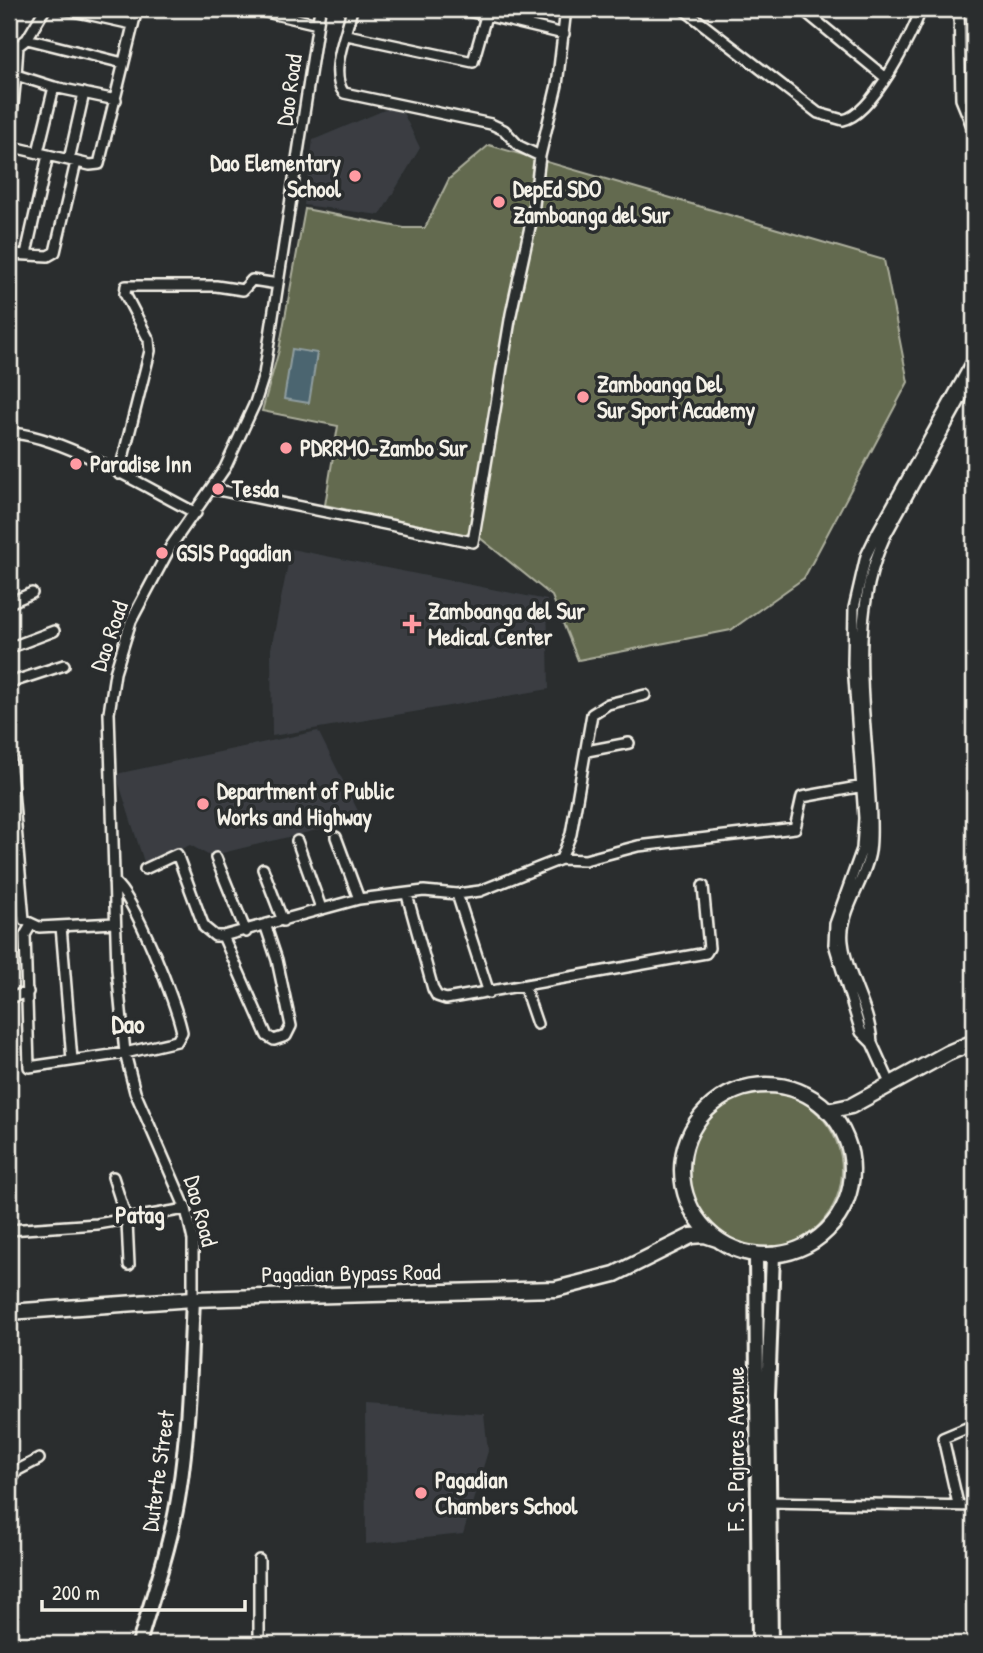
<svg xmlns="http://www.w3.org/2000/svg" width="983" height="1653" viewBox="0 0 983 1653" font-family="'Patrick Hand',sans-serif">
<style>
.built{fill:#3a3e43}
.green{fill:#636a50;stroke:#acae9c;stroke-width:2}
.water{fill:#4b656f;stroke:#8f9d9f;stroke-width:2}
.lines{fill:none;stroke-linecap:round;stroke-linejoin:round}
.minor-casing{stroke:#f4f1e8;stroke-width:14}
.major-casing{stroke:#f4f1e8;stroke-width:18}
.highway-casing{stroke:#f4f1e8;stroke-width:19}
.minor{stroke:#2a2d2e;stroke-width:9}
.major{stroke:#2a2d2e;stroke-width:12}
.highway{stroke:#2a2d2e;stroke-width:14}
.poi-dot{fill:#ff9aa2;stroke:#2a2d2e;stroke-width:2.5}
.labels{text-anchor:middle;stroke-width:7;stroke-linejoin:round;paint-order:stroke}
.street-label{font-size:23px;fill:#f4f1e8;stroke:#2a2d2e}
.poi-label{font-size:23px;font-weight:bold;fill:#f4f1e8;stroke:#2a2d2e;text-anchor:start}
.neighbourhood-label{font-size:24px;font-weight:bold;fill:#f4f1e8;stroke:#2a2d2e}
.quarter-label{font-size:26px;font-weight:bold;fill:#f4f1e8;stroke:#2a2d2e}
</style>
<rect width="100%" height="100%" fill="#2a2d2e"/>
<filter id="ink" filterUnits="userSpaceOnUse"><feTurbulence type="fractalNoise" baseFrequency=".0143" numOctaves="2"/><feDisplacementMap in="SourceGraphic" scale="14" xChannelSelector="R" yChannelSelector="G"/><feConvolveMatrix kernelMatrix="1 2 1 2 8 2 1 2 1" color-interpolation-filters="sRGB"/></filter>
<g filter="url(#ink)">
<!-- built -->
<path class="built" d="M399 104 420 148 380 215 304 205 313 140Z
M291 549 547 600 549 689 272 736 271 649Z
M318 731 362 819 210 856 190 845 145 865 116 774Z
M365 1406 484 1414 488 1451 463 1534 366 1544Z"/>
<!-- green -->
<path class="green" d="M489 145 884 260 908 382 804 578 731 630 578 660 552 596 480 538 325 505 338 426 262 411 279 350 305 209 404 228H425L449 179Z
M686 1170a78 78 0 1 1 156 0a78 78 0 1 1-156 0Z"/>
<!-- water -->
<path class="water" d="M292 349 317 353 309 403 284 399Z"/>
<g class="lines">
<!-- minor casing -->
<g class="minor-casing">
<path id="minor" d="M45 9 27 39 18 46 16 75 54 87 116 100
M64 9 132 24
M253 9 318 24
M352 9C347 33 328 73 344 93L491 124 504 130 519 146 540 156
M460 9 564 34
M683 9 818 113 843 120C872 115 912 36 921 9
M802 9 886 78
M959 9 961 99 974 131
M347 35 473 62 486 16
M27 39 123 63
M9 143 16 75
M9 146 90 165 99 164 137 9
M38 152 54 87
M69 160 84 93
M9 254 48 256 55 252 76 162
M26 254 48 155
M9 433C60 434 148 489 196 513
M119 474 150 351 149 340 125 294 126 286H216L243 290 252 280 278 284
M213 489 473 542 511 314 533 213 540 156 557 85 566 9
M9 603 32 593
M9 648 54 631
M9 683 64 665
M9 745 24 920 39 927 115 923
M587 751 629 743
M336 837 359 899
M297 841 321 908
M216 858 246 932
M561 859 571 834 592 714 608 704 645 695
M145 869 177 854 204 927 215 936H223L359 899 424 891 457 894 480 891 561 859 585 860 638 846 795 828 802 797 869 785
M263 869 283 921
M457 894 489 993
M407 895 433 989 437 996 446 999 706 953 709 948 703 886
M31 925 25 935 29 1067 125 1053 177 1041 182 1032C176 1002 135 898 114 882
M61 926 72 1060
M223 936 267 1036 274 1040 286 1036 291 1026 277 960 266 927
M524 986 537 1024
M9 998 28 992
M872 1043C870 1008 847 977 843 942 839 911 866 881 870 851 873 829 870 804 869 782 864 699 849 614 885 536L974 375
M890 1083 872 1043 861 1032 834 944 835 924 862 849 864 818 853 664 854 608 866 556 877 533 974 358
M113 1177 127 1221 129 1265
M9 1218 11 1202
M9 1230 97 1224 186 1209
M193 1299V1240L186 1209 135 1092 125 1053 117 969 109 713 115 673 131 621 171 546 225 468 255 403 264 375 320 9
M9 1483 18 1470 39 1459
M766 1502 974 1506
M958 1504 943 1438 974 1425
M259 1560V1644"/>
</g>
<!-- major casing -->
<g class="major-casing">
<path id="major" d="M756 1254 759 1644
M139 1644C153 1594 171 1545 179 1493 189 1429 190 1364 193 1299
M771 1644 768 1396 773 1254"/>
</g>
<!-- highway casing -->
<g class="highway-casing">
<path id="highway" d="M682 1170a85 85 0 1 1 170 0a85 85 0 1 1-170 0Z
M827 1111 851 1106 948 1053 974 1042
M9 1312 193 1299 556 1289 615 1274 691 1236 705 1235 717 1239"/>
</g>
<!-- minor -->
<use href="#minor" class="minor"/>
<!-- major -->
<use href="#major" class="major"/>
<!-- highway -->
<use href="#highway" class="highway"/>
</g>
</g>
<!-- markers -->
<g class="poi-dot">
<circle cx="355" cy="176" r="7"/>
<circle cx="499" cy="202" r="7"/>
<circle cx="583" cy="397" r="7"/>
<circle cx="286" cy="448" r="7"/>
<circle cx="76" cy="464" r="7"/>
<circle cx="218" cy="489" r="7"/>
<circle cx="162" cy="553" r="7"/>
<path d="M408.5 613.5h7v7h7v7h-7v7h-7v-7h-7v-7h7z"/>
<circle cx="203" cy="804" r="7"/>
<circle cx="421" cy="1493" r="7"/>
</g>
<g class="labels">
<!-- street labels -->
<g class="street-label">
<text transform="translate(289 90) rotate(-82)" y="8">Dao Road</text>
<text transform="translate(109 636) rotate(-71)" y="8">Dao Road</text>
<text transform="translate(201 1211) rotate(75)" y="8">Dao Road</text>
<text transform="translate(351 1273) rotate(-1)" y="8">Pagadian Bypass Road</text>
<text transform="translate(736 1449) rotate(-90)" y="8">F. S. Pajares Avenue</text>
<text transform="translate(158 1471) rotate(-82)" y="8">Duterte Street</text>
</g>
<!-- poi labels -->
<g class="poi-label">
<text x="341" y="171" text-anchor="end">Dao Elementary<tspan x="341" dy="26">School</tspan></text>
<text x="513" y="197">DepEd SDO<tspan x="513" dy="26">Zamboanga del Sur</tspan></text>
<text x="597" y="392">Zamboanga Del<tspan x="597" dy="26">Sur Sport Academy</tspan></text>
<text x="300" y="456">PDRRMO-Zambo Sur</text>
<text x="90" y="472">Paradise Inn</text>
<text x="232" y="497">Tesda</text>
<text x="176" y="561">GSIS Pagadian</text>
<text x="428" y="619">Zamboanga del Sur<tspan x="428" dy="26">Medical Center</tspan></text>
<text x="217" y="799">Department of Public<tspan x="217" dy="26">Works and Highway</tspan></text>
<text x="435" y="1488">Pagadian<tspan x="435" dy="26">Chambers School</tspan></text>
</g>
<!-- neighbourhood labels -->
<g class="neighbourhood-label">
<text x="140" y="1223">Patag</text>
</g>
<!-- quarter labels -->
<g class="quarter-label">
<text x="128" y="1033">Dao</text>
</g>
</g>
<!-- margin -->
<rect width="983" height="1653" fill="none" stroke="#2a2d2e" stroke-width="35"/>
<rect x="18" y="18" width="948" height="1618" fill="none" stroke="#f4f1e8" stroke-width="2.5" filter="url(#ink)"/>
<!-- scale -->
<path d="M42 1600v10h203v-10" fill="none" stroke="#f4f1e8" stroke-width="3.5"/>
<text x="52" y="1600" font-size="21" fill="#f4f1e8" stroke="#2a2d2e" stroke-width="5" paint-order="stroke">200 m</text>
</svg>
